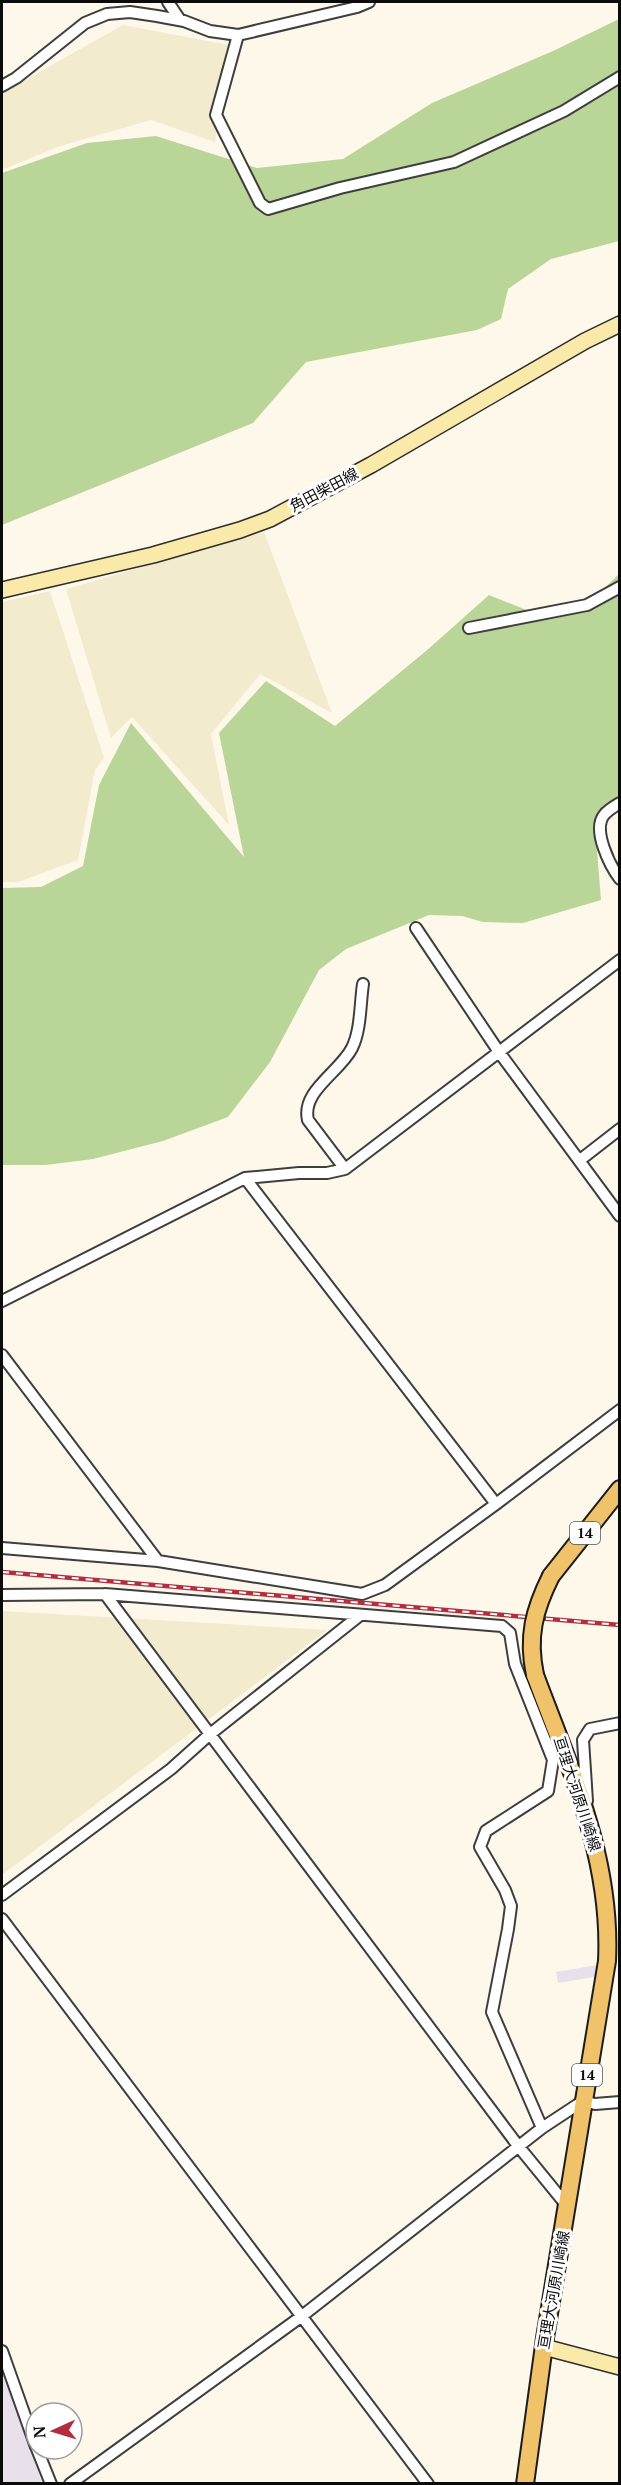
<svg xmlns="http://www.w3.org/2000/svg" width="621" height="2485" viewBox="0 0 621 2485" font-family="'PT Serif','Noto Sans JP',serif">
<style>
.industrial{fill:#e8e0ea}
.farmland{fill:#f2ebcd}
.forest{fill:#b9d598}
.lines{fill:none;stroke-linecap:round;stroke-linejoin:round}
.street-casing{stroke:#3e3e3e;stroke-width:14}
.secondary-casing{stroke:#2d2d2d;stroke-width:18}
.primary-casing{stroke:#1c1c1c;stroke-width:20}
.street{stroke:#fff;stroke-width:10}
.secondary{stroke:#faeaaa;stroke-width:15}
.primary{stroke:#f0c269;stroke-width:16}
.rail-casing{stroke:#b22d3f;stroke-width:4.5}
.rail{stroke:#fff;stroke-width:2;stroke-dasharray:7;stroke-linecap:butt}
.primary-bridge-casing{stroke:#1c1c1c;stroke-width:20;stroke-linecap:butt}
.primary-bridge{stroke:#f0c269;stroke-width:16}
.labels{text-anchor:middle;stroke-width:6;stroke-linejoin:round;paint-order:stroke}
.shield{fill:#fff;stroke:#545454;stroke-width:1.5}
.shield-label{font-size:14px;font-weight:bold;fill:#0b0b0b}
.street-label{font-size:15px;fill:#0b0b0b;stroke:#fff}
</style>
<rect width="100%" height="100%" fill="#fef8eb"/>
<!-- industrial -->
<path class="industrial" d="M597 1965 599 1976 558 1983 556 1972Z
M2 2367 42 2483H2Z"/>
<!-- farmland -->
<path class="farmland" d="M123 25 229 45 215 142 151 120 60 146 2 170V93Z
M264 532 332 713 260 674 211 734 229 825 132 717 111 738 66 589Z
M50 591 104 758 95 770 78 860 18 882H2V602Z
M2 1611 327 1630 2 1875Z"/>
<!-- forest -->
<path class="forest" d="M619 19V241L551 259 508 289 501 319 477 330 306 362 253 423 2 525V173L87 143 156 136 257 168 343 159 432 103 553 51Z
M619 574V806L595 826 601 900 523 923 483 922 462 916 429 915 346 949 319 970 270 1062 228 1117 163 1141 93 1159 46 1165H2V888L41 887 83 866 99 785 131 723 244 857 219 733 266 681 335 726 426 651 489 595 544 617 587 605Z"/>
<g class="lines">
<!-- street casing -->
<g class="street-casing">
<path id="street" d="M168 2 180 20
M238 35 216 115 260 203 268 209 340 188 454 162 564 111 620 77
M2 86 16 78 85 23 107 14 130 12 157 16 184 21 210 31 238 35 357 7 369 2
M469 628 587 605 620 587
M620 803C615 806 608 810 604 815 592 830 610 866 620 879
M416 928 499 1052 620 1216
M580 1160 620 1129
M345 1169 308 1120C301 1091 340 1072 352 1048 361 1030 360 1004 363 984
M245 1178 496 1504
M2 1301 245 1178 299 1173H327L345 1169 620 960
M2 1355 158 1561
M2 1548 158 1561 362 1594 385 1585 496 1504 620 1410
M105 1594 519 2147 568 2207
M2 1595 105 1594 502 1626 510 1633 515 1664 553 1760 548 1791 486 1831 480 1847 505 1890 511 1906 508 1929 492 2012 542 2128
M587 1801 583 1740 590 1729 620 1723
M2 1895 171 1769 209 1735 359 1616
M2 1919 428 2484
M2 2351 36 2447
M37 2449 51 2484
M70 2484 302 2316 542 2128 583 2101 595 2104 620 2102"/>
</g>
<!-- secondary casing -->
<g class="secondary-casing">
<path id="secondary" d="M2 590 153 555 240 530 270 519 371 465 585 341 620 324
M544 2347 620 2367"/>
</g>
<!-- primary casing -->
<g class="primary-casing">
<path id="primary" d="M551 1576 620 1489
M525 2484 545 2338 607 1961C612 1858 570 1769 535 1675"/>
</g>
<!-- street -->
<use href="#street" class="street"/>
<!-- secondary -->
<use href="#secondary" class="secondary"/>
<!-- primary -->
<use href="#primary" class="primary"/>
<!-- rail casing -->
<g class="rail-casing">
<path id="rail" d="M2 1572 620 1625"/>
</g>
<!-- rail -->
<use href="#rail" class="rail"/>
<!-- primary-bridge casing -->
<g class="primary-bridge-casing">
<path id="primary-bridge" d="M535 1675C527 1637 534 1610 551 1576"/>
</g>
<!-- primary-bridge -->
<use href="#primary-bridge" class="primary-bridge"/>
</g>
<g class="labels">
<!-- shield labels -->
<g class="shield">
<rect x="570" y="1522" width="30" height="22" rx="4.5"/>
<rect x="572" y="2064" width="30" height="22" rx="4.5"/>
</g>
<g class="shield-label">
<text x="585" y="1538">14</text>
<text x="587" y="2080">14</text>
</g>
<!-- street labels -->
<g class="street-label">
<text transform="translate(324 490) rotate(-28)" y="5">角田柴田線</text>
<text transform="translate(577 1794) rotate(72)" y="5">亘理大河原川崎線</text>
<text transform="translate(554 2290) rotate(-80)" y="5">亘理大河原川崎線</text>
</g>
</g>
<!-- border -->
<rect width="621" height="2485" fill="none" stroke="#0b0b0b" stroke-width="6"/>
<!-- north arrow -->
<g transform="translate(54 2431) rotate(266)"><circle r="28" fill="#ffffff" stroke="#9d9d9d" stroke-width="1.5"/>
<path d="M0-4.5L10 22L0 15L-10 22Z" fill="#b22d3f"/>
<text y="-9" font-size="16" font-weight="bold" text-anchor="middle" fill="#0b0b0b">N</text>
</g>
</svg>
